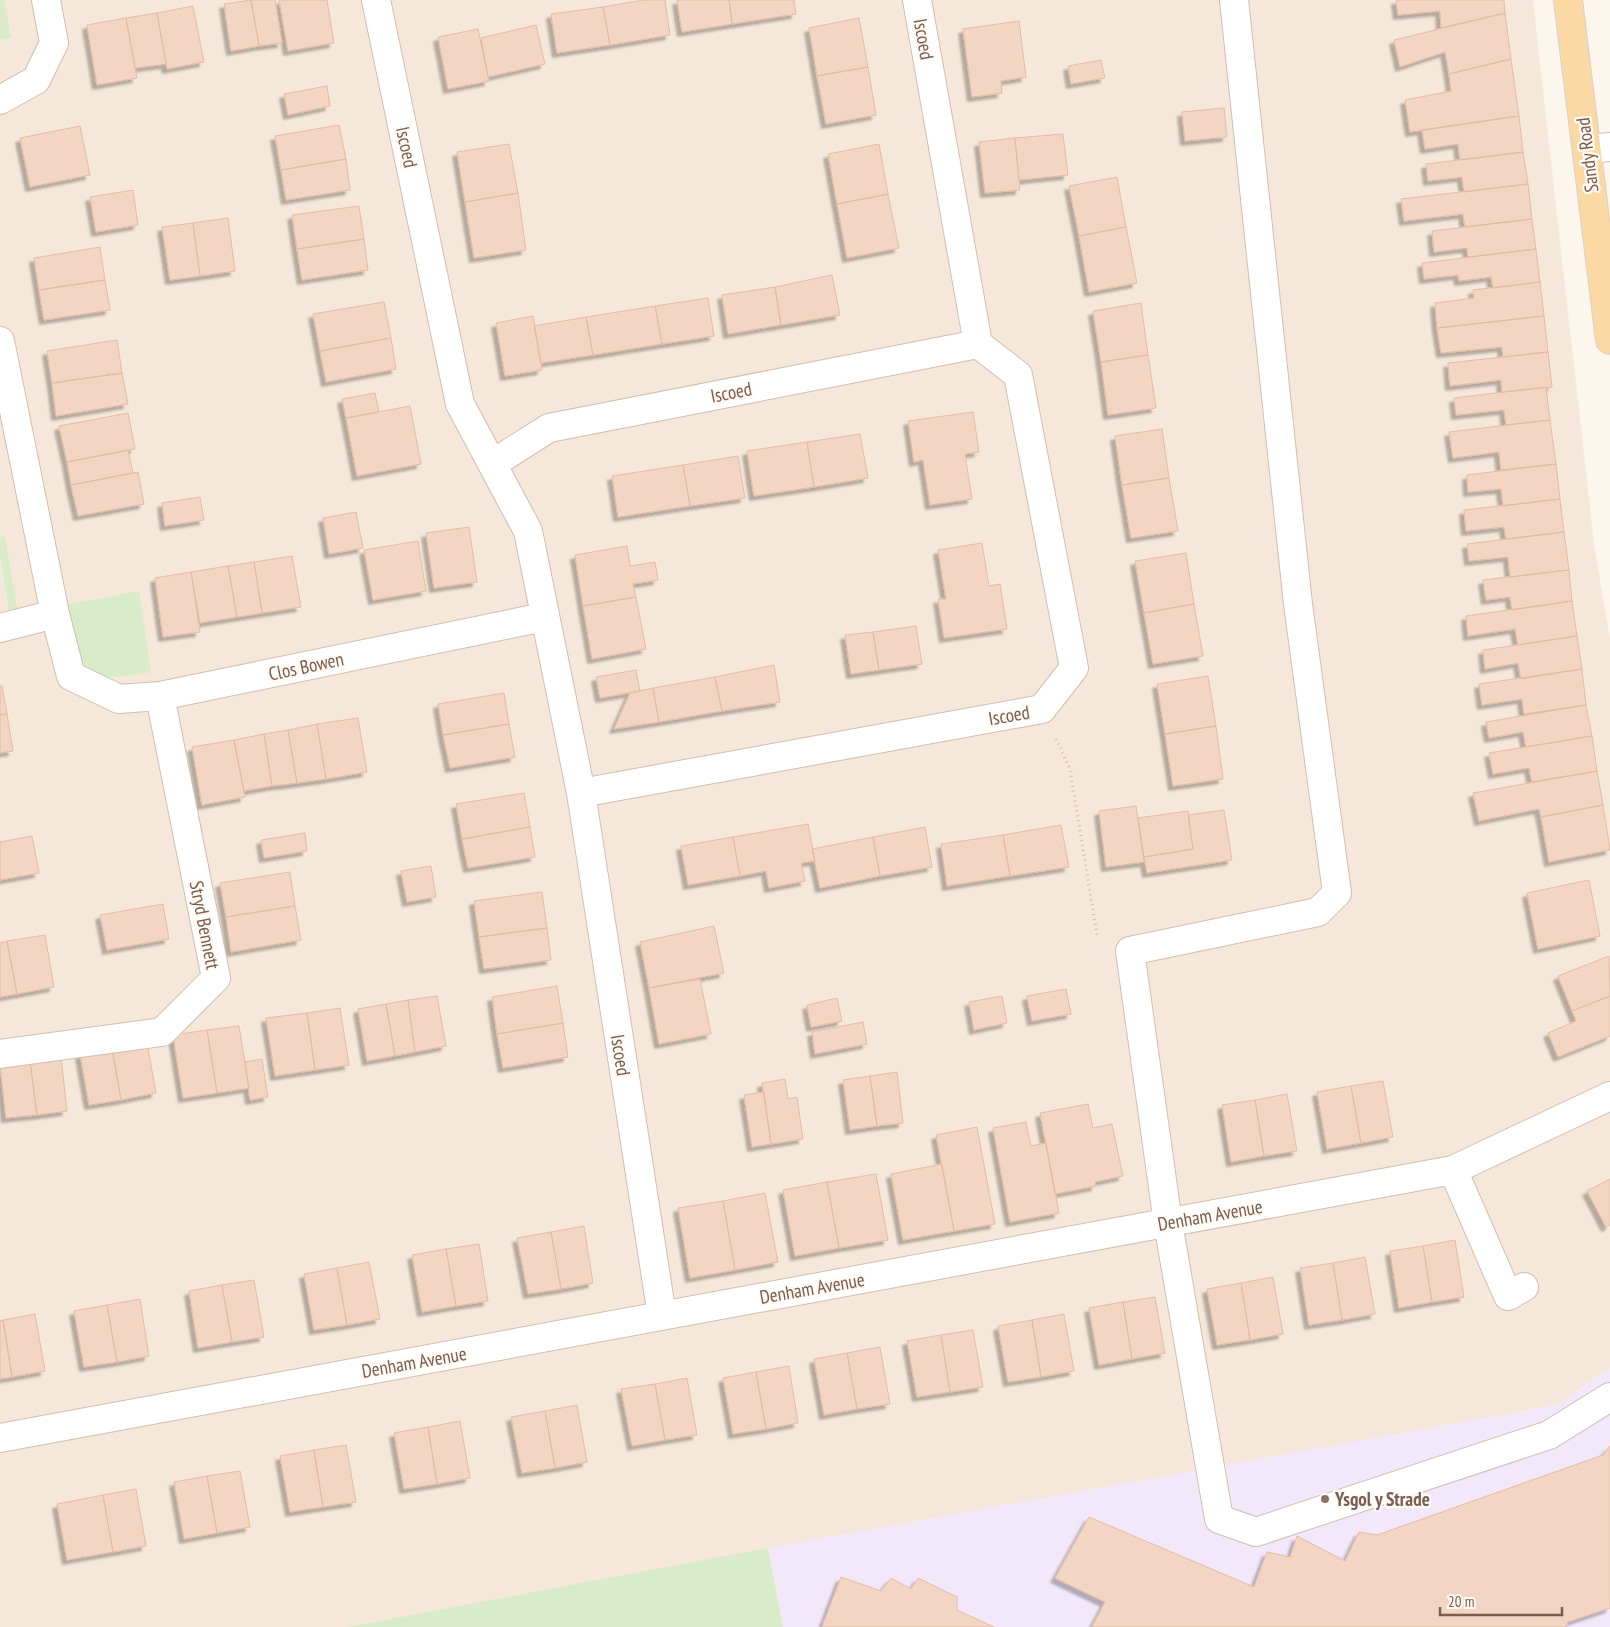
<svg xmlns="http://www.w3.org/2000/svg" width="1610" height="1627" viewBox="0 0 1610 1627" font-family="'PT Sans Narrow',sans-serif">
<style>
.residential{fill:#f5e8da}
.education{fill:#f3e8fa}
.green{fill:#d8ecc9}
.building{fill:#f3d5c3;stroke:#e6bba3;filter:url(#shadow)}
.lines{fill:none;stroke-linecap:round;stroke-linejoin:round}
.minor-casing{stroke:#d1beb0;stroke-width:30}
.major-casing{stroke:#dad1cd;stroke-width:30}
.path{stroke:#d9b8a5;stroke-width:3;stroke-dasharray:1 4;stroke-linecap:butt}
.minor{stroke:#fff;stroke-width:28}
.major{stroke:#fbd9a5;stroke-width:28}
.education-dot{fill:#8d6e63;stroke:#fffaf3;stroke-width:2}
.labels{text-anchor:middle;stroke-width:4.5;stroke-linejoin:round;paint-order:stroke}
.street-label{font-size:19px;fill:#7a5c4d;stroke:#fffaf3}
.education-label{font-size:19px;font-weight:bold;fill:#785e54;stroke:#fffaf3;text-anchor:start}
</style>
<defs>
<filter id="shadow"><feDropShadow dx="-4.5" dy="4.5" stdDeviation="1" flood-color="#0004"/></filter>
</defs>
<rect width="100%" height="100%" fill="#fdf6ec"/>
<!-- residential -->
<path class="residential" d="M0 0H1533L1594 544 1610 640V1368L1557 1405 347 1627H0Z"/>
<!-- education -->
<path class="education" d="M1610 1368V1627H783L768 1548 1557 1405Z"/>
<!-- green -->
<path class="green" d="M0 0H4L11 38 0 40Z
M5 536 19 619 11 620 0 555V537Z
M139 591 151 672C75 686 83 671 65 605Z
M768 1548 783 1627H347L742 1553Z"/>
<!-- building -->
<path class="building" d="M251 0 259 46 231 51 224 4Z
M251 0H275L282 43 259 46Z
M279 0H327L334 43 288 51Z
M643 0H665L670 35 610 45 603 7Z
M677 0H729L732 24 682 32Z
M729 0H794L796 14 732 24Z
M1396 0H1504L1505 13 1441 28 1440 11 1398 15Z
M193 6 204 62 167 69 157 13Z
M603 7 610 45 557 53 551 14Z
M157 13 166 64 135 68 126 18Z
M1505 13 1511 59 1449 74 1445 52 1400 67 1394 40Z
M126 18 137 78 97 85 87 25Z
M859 18 868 67 817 76 809 28Z
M1019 21 1026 77 1001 81 1002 93 972 97 963 29Z
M536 25 545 64 488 77 481 38Z
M478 29 489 81 448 89 438 37Z
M1511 59 1519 116 1410 132 1405 100 1451 91 1449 74Z
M1101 60 1105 78 1071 84 1068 66Z
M868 67 876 115 826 124 817 76Z
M327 86 330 106 288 115 284 94Z
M1224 108 1227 137 1185 141 1182 112Z
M1519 116 1523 152 1460 160 1458 144 1425 149 1422 130Z
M339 125 346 159 281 170 275 136Z
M80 126 90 175 30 187 20 138Z
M1063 134 1068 175 1019 180 1015 138Z
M1015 138 1020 190 985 193 979 142Z
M509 144 518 193 465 202 457 152Z
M879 144 888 194 837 204 828 154Z
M1523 152 1528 184 1464 192 1462 177 1428 181 1426 164Z
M346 159 350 190 286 200 281 170Z
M1117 177 1126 227 1079 236 1069 186Z
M1528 184 1532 219 1465 227 1463 214 1404 221 1401 199Z
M133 190 138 225 96 232 90 197Z
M518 193 526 250 474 258 465 202Z
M888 194 899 248 847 258 837 204Z
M359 206 364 239 297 249 292 215Z
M228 218 235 271 200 276 193 223Z
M1532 219 1536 249 1468 257 1467 248 1434 252 1432 231Z
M193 223 200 276 170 280 162 227Z
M1126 227 1137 283 1089 292 1079 236Z
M364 239 368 270 302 280 297 249Z
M100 247 105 280 39 290 34 258Z
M1536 249 1540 282 1493 288 1491 277 1459 281 1458 275 1424 279 1422 263Z
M832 275 840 315 781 325 775 287Z
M105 280 110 310 44 320 39 290Z
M1540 282 1544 316 1437 328 1435 303 1474 298 1473 290Z
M775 287 781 325 728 334 722 295Z
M708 298 714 336 662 344 655 306Z
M384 302 391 338 320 351 313 314Z
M1141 303 1148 355 1101 362 1093 311Z
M655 306 662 344 593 355 586 317Z
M533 316 542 370 505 376 496 323Z
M1544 316 1548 352 1503 357 1502 347 1441 353 1437 328Z
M586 317 593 355 541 363 534 326Z
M391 338 396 369 326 382 320 351Z
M117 340 122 373 52 383 47 351Z
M1548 352 1552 387 1502 392 1501 380 1450 386 1448 363Z
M1148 355 1156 408 1108 415 1101 362Z
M122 373 128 404 56 416 52 383Z
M1546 387 1550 420 1506 425 1504 410 1456 415 1454 398Z
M375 393 379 412 346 418 342 399Z
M410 406 421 464 357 476 346 418Z
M973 412 979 452 965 454 972 499 930 505 923 460 914 462 908 421Z
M128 413 135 449 67 462 59 426Z
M1550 420 1556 464 1501 470 1499 452 1453 458 1449 432Z
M1162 429 1169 478 1122 485 1115 436Z
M860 434 868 478 814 487 807 442Z
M807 442 814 487 754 496 747 451Z
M128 450 133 473 71 485 67 462Z
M738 456 745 498 690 506 683 465Z
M1556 464 1560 499 1503 506 1501 489 1468 492 1467 475Z
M683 465 690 506 618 517 612 476Z
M138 472 144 504 78 516 71 485Z
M1169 478 1178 531 1131 538 1122 485Z
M200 497 204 520 165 526 162 503Z
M1560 499 1564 532 1506 539 1504 527 1466 531 1464 510Z
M356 512 363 548 329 554 323 518Z
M469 527 477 582 434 588 426 533Z
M1564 532 1569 570 1510 577 1508 557 1469 561 1467 544Z
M418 541 426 591 373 600 364 550Z
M982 543 989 586 1000 584 1007 629 944 638 938 599H946L938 550Z
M627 546 630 566 655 562 658 580 633 584 636 597 583 606 575 555Z
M1186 553 1194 604 1144 613 1135 561Z
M292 556 301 607 262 613 254 562Z
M254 562 262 613 237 617 228 566Z
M228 566 237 617 200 623 191 572Z
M1569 570 1572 601 1512 610 1510 597 1486 600 1483 580Z
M191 572 200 632 163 637 155 578Z
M636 597 646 649 592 659 583 606Z
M1572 601 1577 636 1518 645 1515 629 1468 636 1466 616Z
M1194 604 1203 656 1153 664 1144 613Z
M916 626 922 664 879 670 873 632Z
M873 632 879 670 851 674 845 635Z
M1577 636 1582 669 1521 679 1518 663 1485 669 1483 650Z
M774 665 780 702 722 711 715 677Z
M1582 669 1586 705 1524 714 1522 699 1482 705 1479 684Z
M636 670 640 691 600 698 596 677Z
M1208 676 1216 726 1165 734 1157 684Z
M715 677 722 711 659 722 653 688Z
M0 686H2L7 714 0 715Z
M653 688 659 722 614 729 630 693Z
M504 693 509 724 443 735 438 704Z
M1586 705 1592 736 1526 747 1523 732 1489 738 1486 722Z
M7 714 13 751 0 753V715Z
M358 718 367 772 326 779 317 724Z
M317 724 326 779 297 783 288 730Z
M509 724 515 757 450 768 443 735Z
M1216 726 1223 779 1173 786 1165 734Z
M288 730 297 783 272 786 264 734Z
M264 734 272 786 244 791 234 740Z
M1592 736 1597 771 1532 782 1529 768 1493 774 1489 753Z
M234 740 245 797 202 805 192 747Z
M1597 771 1603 805 1541 817 1539 809 1479 821 1473 793Z
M524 793 530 827 462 839 456 804Z
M1603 805 1610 850 1549 862 1541 817Z
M1136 806 1144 862 1106 867 1099 811Z
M1224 810 1232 860 1147 873 1144 857 1193 849 1188 815Z
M1188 811 1193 849 1144 857 1138 818Z
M808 824 815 861 801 863 805 881 769 888 766 871 740 876 733 837Z
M1061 825 1069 867 1010 876 1003 835Z
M530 827 535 857 468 868 462 839Z
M925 827 932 867 880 876 873 837Z
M305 833 307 851 264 858 261 840Z
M1003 835 1010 876 947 886 941 844Z
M32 836 39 873 0 880V842Z
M733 837 740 876 688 885 681 846Z
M873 837 880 876 820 888 812 849Z
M431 866 436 897 407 902 401 871Z
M290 872 295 906 226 917 220 883Z
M1589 880 1600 936 1538 949 1527 893Z
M542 892 547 928 479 937 474 901Z
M163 904 169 939 107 950 100 915Z
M295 906 301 940 231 952 226 917Z
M714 926 724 973 649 988 640 942Z
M547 928 551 960 484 969 479 937Z
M45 935 54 987 17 994 7 941Z
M7 941 17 994 0 997V943Z
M1609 956 1610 996 1572 1011 1558 976Z
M700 979 711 1034 659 1044 649 988Z
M557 986 563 1023 497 1034 492 997Z
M1066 989 1071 1014 1032 1021 1027 996Z
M437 996 446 1046 415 1052 408 1000Z
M1002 996 1007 1023 974 1030 969 1002Z
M1610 996V1036L1558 1057 1548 1033 1576 1021 1572 1011Z
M837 998 842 1021 811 1027 807 1005Z
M408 1000 415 1052 395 1056 386 1004Z
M386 1004 395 1056 367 1061 358 1009Z
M340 1008 349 1065 315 1070 307 1013Z
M307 1013 315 1070 275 1076 266 1018Z
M863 1022 867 1044 815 1054 812 1032Z
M563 1023 568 1057 503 1068 497 1034Z
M239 1026 249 1088 217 1093 207 1030Z
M207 1030 217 1093 183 1098 173 1035Z
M147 1043 156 1093 121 1100 112 1048Z
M112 1048 121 1100 89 1105 80 1054Z
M61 1057 67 1111 37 1115 30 1061Z
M262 1059 268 1097 250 1100 245 1062Z
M30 1061 37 1115 6 1118 0 1065Z
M897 1072 903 1123 877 1126 870 1076Z
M870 1076 877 1126 850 1130 843 1080Z
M785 1079 788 1099 797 1097 803 1139 771 1144 762 1083Z
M1383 1081 1393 1137 1361 1143 1351 1086Z
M1351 1086 1361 1143 1327 1149 1317 1092Z
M764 1092 771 1144 752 1147 744 1095Z
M1287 1094 1297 1151 1264 1156 1255 1100Z
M1255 1100 1264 1156 1231 1162 1222 1105Z
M1088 1104 1093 1128 1112 1124 1123 1176 1095 1182 1096 1186 1055 1194 1040 1113Z
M1026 1122 1031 1146 1046 1143 1059 1213 1010 1222 993 1128Z
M977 1127 995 1224 954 1231 936 1135Z
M942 1164 954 1231 903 1240 891 1174Z
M876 1174 888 1240 839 1248 827 1182Z
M1610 1179V1225L1606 1227 1587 1191Z
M827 1182 839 1248 795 1256 783 1190Z
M765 1193 778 1262 735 1270 723 1201Z
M723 1201 735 1270 690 1278 678 1208Z
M584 1226 593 1283 561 1289 551 1232Z
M551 1232 561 1289 528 1294 517 1238Z
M1455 1240 1464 1297 1432 1302 1423 1246Z
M479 1244 488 1301 456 1306 446 1249Z
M1423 1246 1432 1302 1399 1308 1390 1251Z
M446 1249 456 1306 422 1312 412 1255Z
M1365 1257 1375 1314 1342 1320 1333 1263Z
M369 1262 380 1319 347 1325 337 1268Z
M1333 1263 1342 1320 1309 1325 1300 1268Z
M337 1268 347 1325 314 1330 304 1274Z
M1273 1277 1283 1334 1250 1340 1241 1283Z
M254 1280 264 1337 232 1342 222 1285Z
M1241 1283 1250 1340 1217 1345 1207 1289Z
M222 1285 232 1342 198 1348 189 1291Z
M1155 1297 1165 1353 1132 1359 1123 1302Z
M140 1299 149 1356 117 1362 107 1305Z
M1123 1302 1132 1359 1099 1365 1089 1308Z
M107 1305 117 1362 84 1367 74 1311Z
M35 1314 45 1371 12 1377 3 1320Z
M1064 1314 1074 1371 1041 1377 1032 1320Z
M3 1320 12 1377 0 1379V1321Z
M1032 1320 1041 1377 1008 1382 998 1326Z
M973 1330 983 1387 950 1392 941 1335Z
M941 1335 950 1392 917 1397 907 1341Z
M880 1347 890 1404 857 1409 847 1353Z
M847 1353 857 1409 824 1415 814 1359Z
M789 1366 798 1423 766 1429 756 1372Z
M756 1372 766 1429 733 1434 723 1378Z
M687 1378 697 1435 665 1440 655 1384Z
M655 1384 665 1440 632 1446 621 1389Z
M577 1405 587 1462 555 1468 545 1411Z
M545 1411 555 1468 522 1473 511 1417Z
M460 1421 470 1478 437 1484 428 1427Z
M428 1427 437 1484 404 1489 394 1433Z
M346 1445 356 1502 323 1507 314 1450Z
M1610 1446V1608L1568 1622 1566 1627H1092L1105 1602 1055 1578 1089 1517 1254 1587 1267 1552 1290 1557 1297 1536 1345 1561 1359 1532 1377 1535 1603 1455Z
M314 1450 323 1507 290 1512 280 1456Z
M240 1471 250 1527 217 1533 207 1476Z
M207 1476 217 1533 184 1539 174 1482Z
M136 1489 146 1546 113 1552 103 1495Z
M103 1495 113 1552 67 1560 57 1504Z
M841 1577 881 1591 891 1578 911 1589 918 1578 957 1597V1610L994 1627H822Z"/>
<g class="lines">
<!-- minor casing -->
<g class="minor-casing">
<path id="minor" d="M376 0 460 404 528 531 581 793 662 1316
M1234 0 1298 604 1337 893 1318 912 1130 951 1168 1223 1219 1519 1256 1532 1549 1435 1610 1397
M0 100 36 80 54 43 46 0
M1587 149 1610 147
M0 341 55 614 71 676 119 699 160 696 544 617
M492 464 549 428 978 344
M0 628 55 614
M581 793 1042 709 1074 668 1018 375 978 344 917 0
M0 1054 162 1032 216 978 160 696
M1453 1170 1508 1296 1524 1287
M0 1438 1453 1170 1610 1096"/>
</g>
<!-- major casing -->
<g class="major-casing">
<path id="major" d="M1568 0 1610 340"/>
</g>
<!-- path -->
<path class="path" d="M1056 739 1070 769 1097 935 1099 936"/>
<!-- minor -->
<use href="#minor" class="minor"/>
<!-- major -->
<use href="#major" class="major"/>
</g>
<!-- markers -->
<circle class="education-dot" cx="1325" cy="1499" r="5"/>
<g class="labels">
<!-- street labels -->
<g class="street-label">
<text transform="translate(924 39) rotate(80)" y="7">Iscoed</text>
<text transform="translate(407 147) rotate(78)" y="7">Iscoed</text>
<text transform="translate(1587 155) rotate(-97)" y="7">Sandy Road</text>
<text transform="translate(731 392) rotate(-11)" y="7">Iscoed</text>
<text transform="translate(306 666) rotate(-12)" y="7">Clos Bowen</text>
<text transform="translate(1009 715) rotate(-10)" y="7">Iscoed</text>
<text transform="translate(205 925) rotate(79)" y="7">Stryd Bennett</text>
<text transform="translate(621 1055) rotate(81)" y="7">Iscoed</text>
<text transform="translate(1210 1215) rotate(-10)" y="7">Denham Avenue</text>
<text transform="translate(812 1288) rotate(-10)" y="7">Denham Avenue</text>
<text transform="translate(414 1362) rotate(-10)" y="7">Denham Avenue</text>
</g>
<!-- education labels -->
<g class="education-label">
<text x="1335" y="1506">Ysgol y Strade</text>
</g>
</g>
<!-- scale -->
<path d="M1440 1607v8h122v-8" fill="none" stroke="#7a5c4d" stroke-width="2.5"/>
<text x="1448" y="1607" font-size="15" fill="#7a5c4d" stroke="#fffaf3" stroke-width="4" paint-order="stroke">20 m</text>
</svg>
